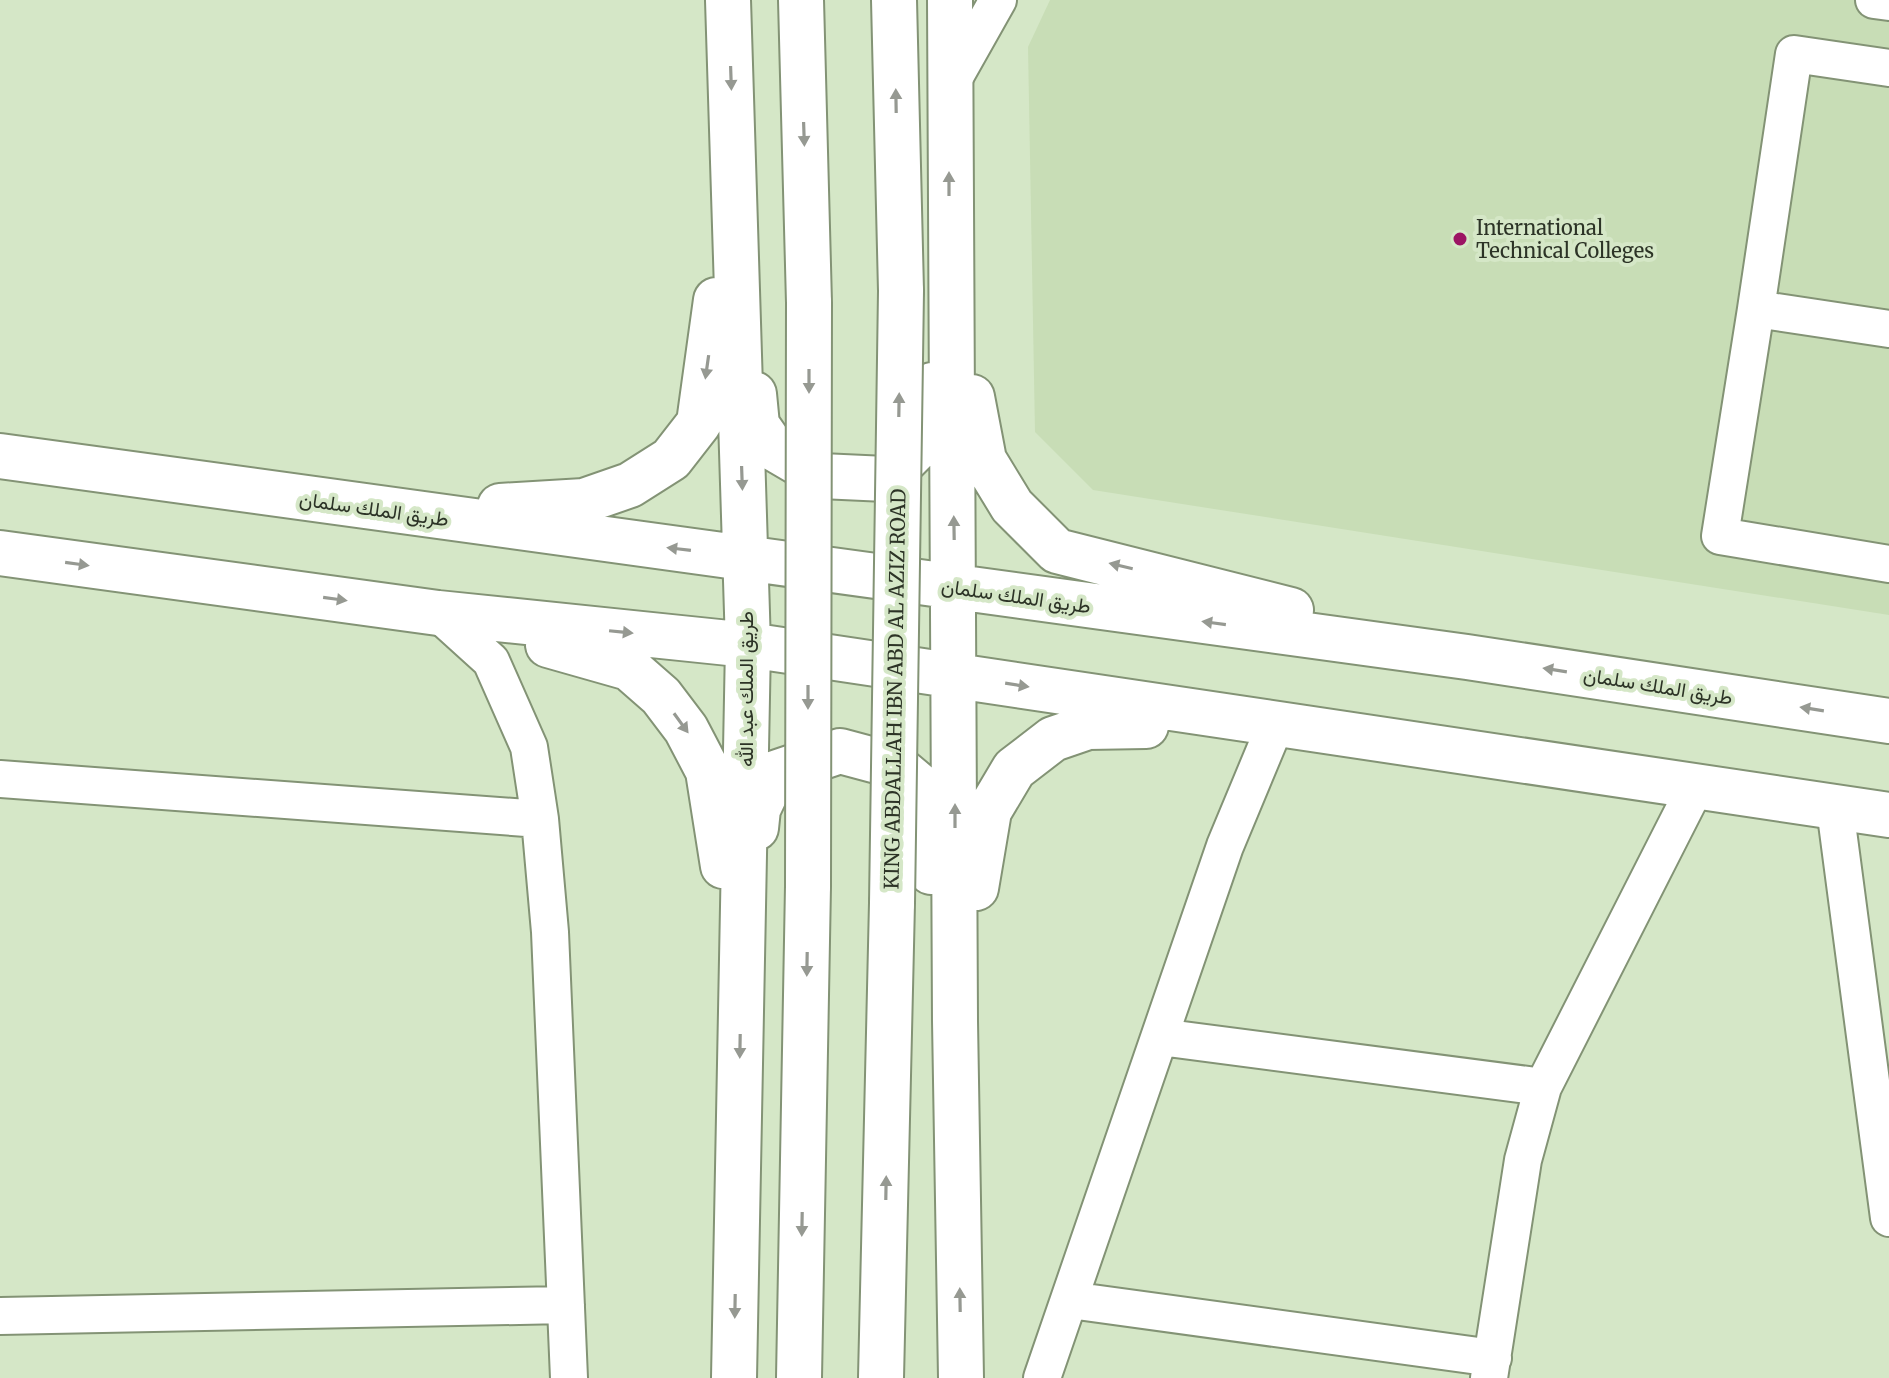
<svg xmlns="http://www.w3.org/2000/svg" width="1889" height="1378" viewBox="0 0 1889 1378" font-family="Merriweather,Vazirmatn,serif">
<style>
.built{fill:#c8ddb6}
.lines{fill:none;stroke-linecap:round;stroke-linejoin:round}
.minor-casing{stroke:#839375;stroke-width:40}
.major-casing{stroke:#839375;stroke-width:48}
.highway-casing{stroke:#839375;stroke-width:48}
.minor{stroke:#fff;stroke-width:36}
.major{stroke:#fff;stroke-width:44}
.highway{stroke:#fff;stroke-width:44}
.highway-bridge-casing{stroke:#839375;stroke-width:48;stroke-linecap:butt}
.highway-bridge{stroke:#fff;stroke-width:44}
.oneway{fill:#969992}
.poi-dot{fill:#9c1464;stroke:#d5e7c7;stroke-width:3}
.labels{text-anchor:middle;stroke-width:8;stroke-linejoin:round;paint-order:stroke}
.poi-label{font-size:20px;fill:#2c3326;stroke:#d5e7c7;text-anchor:start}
.street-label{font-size:20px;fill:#2c3326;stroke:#d5e7c7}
</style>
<rect width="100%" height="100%" fill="#d5e7c7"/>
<!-- built -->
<path class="built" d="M1050 0H1889V615L1093 490 1035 432 1028 47Z"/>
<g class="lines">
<!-- minor casing -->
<g class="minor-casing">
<path id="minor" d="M1874 0 1889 2
M1889 68 1794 54 1756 309 1889 329
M949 87 998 0
M1756 309 1720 536 1889 564
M0 779 540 819 529 747 491 661 438 613
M1835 808 1889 1218
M540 819 550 932 569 1378
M1160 1037 1543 1087
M1070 1300 1493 1358
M0 1316 566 1305
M1042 1378 1225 846 1275 726
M1489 1378 1523 1160 1543 1087 1695 788"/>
</g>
<!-- major casing -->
<g class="major-casing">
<path id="major" d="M728 0 748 645 734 1378
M950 0 955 1021 961 1378
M754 394 757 425 773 448 821 476 886 479 927 438 932 385
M972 397 984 460 1012 506 1057 551 1291 610
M0 456 1467 657 1889 721
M500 506 584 501 630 485 671 459 699 423 716 300
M0 553 438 613 748 645 1889 815
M548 645 629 668 661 696 686 729 708 771 723 866
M756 828 758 809 775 773 840 751 896 766 922 788 931 872
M976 888 989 811 1014 769 1053 739 1088 727 1146 726"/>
</g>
<!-- highway casing -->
<g class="highway-casing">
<path id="highway" d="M801 0 809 303
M894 0 901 291
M799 1378 808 886
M881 1378 892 903"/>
</g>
<!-- minor -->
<use href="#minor" class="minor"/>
<!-- major -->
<use href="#major" class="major"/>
<!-- highway -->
<use href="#highway" class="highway"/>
<!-- highway-bridge casing -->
<g class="highway-bridge-casing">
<path id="highway-bridge" d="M808 886 809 303
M892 903 901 291"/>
</g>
<!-- highway-bridge -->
<use href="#highway-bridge" class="highway-bridge"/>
</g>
<!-- one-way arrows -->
<defs><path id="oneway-solid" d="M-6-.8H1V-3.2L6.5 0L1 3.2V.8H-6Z" transform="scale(2)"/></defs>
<g class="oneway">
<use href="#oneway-solid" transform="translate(731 78) rotate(88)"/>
<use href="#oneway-solid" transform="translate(896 101) rotate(-91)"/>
<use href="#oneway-solid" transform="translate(804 134) rotate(88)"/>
<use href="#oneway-solid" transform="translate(949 184) rotate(-90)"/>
<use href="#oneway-solid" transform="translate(707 367) rotate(98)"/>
<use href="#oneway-solid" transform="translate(809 381) rotate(90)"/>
<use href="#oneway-solid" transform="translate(899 405) rotate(-89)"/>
<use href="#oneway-solid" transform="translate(742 478) rotate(88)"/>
<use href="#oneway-solid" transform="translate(954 528) rotate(-91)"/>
<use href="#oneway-solid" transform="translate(679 549) rotate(-173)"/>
<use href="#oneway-solid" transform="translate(77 564) rotate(8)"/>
<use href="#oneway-solid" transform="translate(1121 566) rotate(-167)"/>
<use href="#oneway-solid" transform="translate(335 599) rotate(8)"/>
<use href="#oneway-solid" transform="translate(1214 623) rotate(-172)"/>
<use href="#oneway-solid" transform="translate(621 632) rotate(6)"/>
<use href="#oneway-solid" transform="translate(1555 670) rotate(-171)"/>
<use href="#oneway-solid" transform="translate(1017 685) rotate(9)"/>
<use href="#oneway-solid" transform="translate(808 697) rotate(90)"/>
<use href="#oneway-solid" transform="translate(1812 709) rotate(-171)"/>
<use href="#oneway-solid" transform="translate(681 723) rotate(54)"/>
<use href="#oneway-solid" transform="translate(955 816) rotate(-90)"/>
<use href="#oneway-solid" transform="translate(807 964) rotate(91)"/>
<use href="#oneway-solid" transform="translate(740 1046) rotate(91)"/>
<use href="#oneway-solid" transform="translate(886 1188) rotate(-89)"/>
<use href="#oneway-solid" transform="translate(802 1224) rotate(91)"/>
<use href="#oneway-solid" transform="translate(960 1300) rotate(-91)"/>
<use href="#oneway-solid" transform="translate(735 1306) rotate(91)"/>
</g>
<!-- markers -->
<circle class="poi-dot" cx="1460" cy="239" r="8"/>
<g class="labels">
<!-- poi labels -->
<g class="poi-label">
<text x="1476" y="235">International<tspan x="1476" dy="23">Technical Colleges</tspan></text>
</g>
<!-- street labels -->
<g class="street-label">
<text transform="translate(374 509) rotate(8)" y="7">طريق الملك سلمان</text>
<text transform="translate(1016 596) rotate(8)" y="7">طريق الملك سلمان</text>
<text transform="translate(1658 686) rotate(9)" y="7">طريق الملك سلمان</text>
<text transform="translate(746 689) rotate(-90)" y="7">طريق الملك عبد الله</text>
<text transform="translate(895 689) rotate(-89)" y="7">KING ABDALLAH IBN ABD AL AZIZ ROAD</text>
</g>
</g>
</svg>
